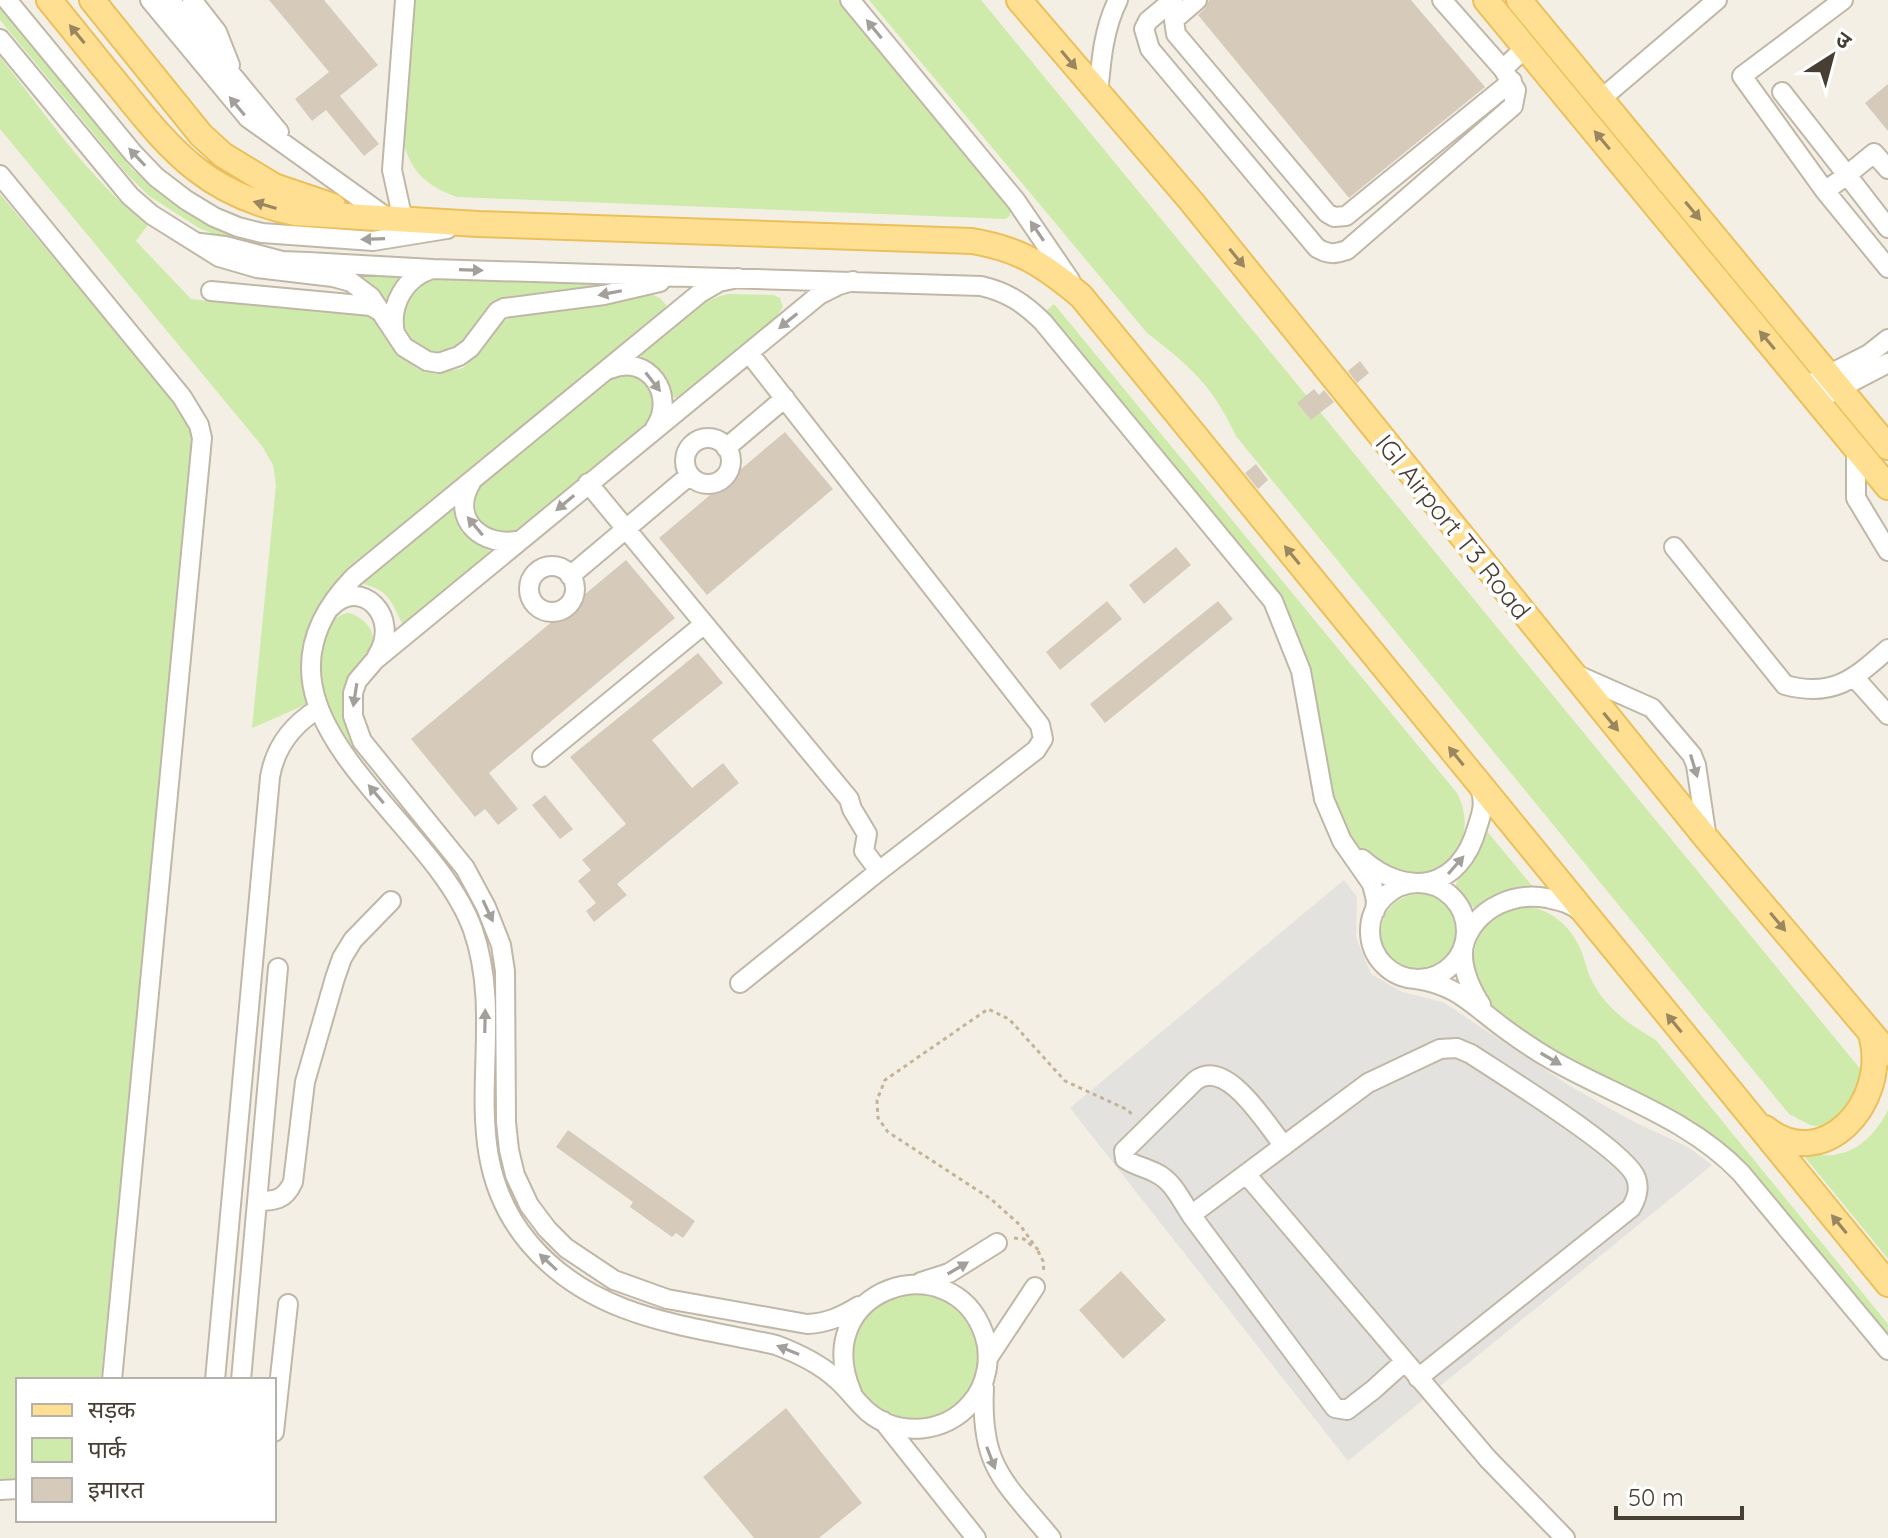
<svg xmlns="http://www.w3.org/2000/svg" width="1888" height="1538" viewBox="0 0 1888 1538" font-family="Quicksand,'Noto Sans Devanagari',sans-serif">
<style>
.green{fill:#ceebab}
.parking{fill:#e4e2de}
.building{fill:#d6cbba}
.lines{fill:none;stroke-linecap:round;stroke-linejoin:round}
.minor-casing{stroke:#c0b7a7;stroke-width:22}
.major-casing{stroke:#ebc05c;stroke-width:28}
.path{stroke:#c3b397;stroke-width:3;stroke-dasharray:4 4;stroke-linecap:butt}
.minor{stroke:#fff;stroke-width:18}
.major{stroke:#ffe093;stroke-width:24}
.oneway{fill:#a39f9a}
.oneway2{fill:#9a875f}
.labels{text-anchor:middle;stroke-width:8;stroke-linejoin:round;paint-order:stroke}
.street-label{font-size:26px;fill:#473f34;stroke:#fff}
</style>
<rect width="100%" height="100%" fill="#f4efe5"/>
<!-- green -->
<path class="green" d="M415 0H841L1010 206V216L1005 219 457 197C425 186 406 167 402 133Z
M869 0H981L1862 1071 1865 1089 1828 1128 1810 1125 1789 1114 1236 436C1211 384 1192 368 1147 333Z
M0 6 132 169 179 207 203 223 236 237 234 243 199 228 149 196 126 173 0 20Z
M0 57C46 114 89 180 148 225L136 241 191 299 371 316 401 357 418 369 436 374 463 368 483 349 500 324 509 318 653 295 660 298 666 305 662 313 335 582C304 621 294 655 307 704L252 728 276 485 273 465 262 446 0 129Z
M0 194 178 406 191 434 193 453 101 1380H18V1478L0 1479Z
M362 273 403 275 405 278 387 308 361 278Z
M433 277 603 283V286L601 289 492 306C478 318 471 339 454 349 433 360 403 345 401 321 400 311 406 300 409 291Z
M728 294 774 295 780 298 783 307 776 317 680 398H674C668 378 658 369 641 359V353C667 333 696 300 728 294Z
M1054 304 1457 793C1481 840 1446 885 1394 871 1366 864 1347 834 1335 809L1289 620 1045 312Z
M621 373C656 379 660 396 648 425L519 531 498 535C473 520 465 508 482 481L612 376Z
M453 507 457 510C459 531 471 542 490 551L489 554 403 625C392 605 391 591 364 584V581Z
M348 613C364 616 379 633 371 650 366 659 356 666 352 675 342 700 346 726 357 748L352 752C345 740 335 727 329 714 318 688 311 619 348 613Z
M1486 830 1533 887 1503 891 1475 908 1463 901 1455 888C1458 873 1470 868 1477 855 1482 847 1483 839 1486 830Z
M1381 932a38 38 0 1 1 76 0a38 38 0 1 1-76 0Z
M1518 906C1546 906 1568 922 1580 948 1585 959 1587 972 1593 983 1607 1009 1631 1026 1656 1040L1888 1324V1338L1740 1157 1694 1125 1540 1044 1498 1015 1487 1002 1473 971V958L1477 939 1489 921Z
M1888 1110V1259L1800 1151C1841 1164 1869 1147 1888 1110Z
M852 1357a63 63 0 1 1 126 0a63 63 0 1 1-126 0Z"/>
<!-- parking -->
<path class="parking" d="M1344 880 1357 897 1356 937 1371 974 1402 992 1443 1002 1570 1086 1634 1122 1688 1147 1712 1165 1348 1461 1070 1108Z"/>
<!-- building -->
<path class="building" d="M269 0H324L378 65 340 96 379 144 364 156 326 110 312 121 295 99 329 72Z
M1209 0H1411L1485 87 1349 198 1198 15 1205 8Z
M1888 84V131L1865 103Z
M1360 361 1369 373 1357 383 1348 371Z
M1314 389 1319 395 1324 390 1334 402 1311 420 1297 403Z
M785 432 833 489 707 595 659 538Z
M1256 464 1268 480 1258 489 1245 473Z
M1176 547 1191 565 1144 604 1129 585Z
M626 560 675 618 489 773 518 809 498 825 485 809 475 817 411 739Z
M1107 601 1122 619 1060 670 1046 652Z
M1218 601 1233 619 1105 723 1090 704Z
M698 653 723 683 652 740 692 788 723 763 739 783 617 884 627 895 594 922 586 911 596 903 578 881 591 870 582 860 626 824 570 757Z
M545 795 573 829 560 839 532 805Z
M568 1130 695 1221 683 1238 676 1233 672 1237 630 1207 633 1202 556 1147Z
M1121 1271 1166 1320 1123 1359 1079 1310Z
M786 1408 862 1503 819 1538H754L703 1477Z"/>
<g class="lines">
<!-- minor casing -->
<g class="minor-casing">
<path id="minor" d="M7 0 133 153 156 177 186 200 214 217 238 227 262 233 373 241 447 229
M150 0 248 118 389 219
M170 0 279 132
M192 0 217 32 230 65
M850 0 1016 201 1070 280
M1173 0 1148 21 1144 29 1150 49 1317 248C1329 255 1335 254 1347 250L1513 106 1516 90 1503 69 1525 48
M1197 0 1174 20 1176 34 1327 213 1334 217 1346 216 1512 81
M1442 0 1503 69
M1843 0 1742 76 1825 191 1888 268
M0 39 130 196 152 215 219 257 257 268 333 277 351 282 371 297 404 347 427 361 439 363 459 356 470 348 498 311 504 308 604 295 660 282
M1782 92 1847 175 1825 191
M1098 95C1101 62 1103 30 1118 0
M1601 99 1717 0
M1888 169 1874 153 1847 175 1888 228
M0 175 182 397 199 425 202 438 112 1380
M403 220 392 170 405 0
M200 243 225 246 282 261 308 262 433 269 981 286C1007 292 1024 303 1043 322L1273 601 1301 671 1324 799 1342 841 1372 884 1376 900 1375 911
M738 278 719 282 700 293 354 577C222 712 431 812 473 930 510 1037 448 1148 530 1244 594 1319 686 1325 776 1345 797 1353 817 1362 834 1377 847 1387 856 1402 868 1412 899 1438 946 1433 971 1403 987 1385 992 1357 984 1334 952 1242 807 1288 852 1393
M853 281 839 285 819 295 375 660 357 681 353 693V716L362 741 465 868 486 907 501 945 505 971 506 1122 509 1150 515 1175 529 1205 547 1229 566 1248 614 1280 667 1299 807 1324C827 1323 841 1317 859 1306
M211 291 371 306 381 312
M395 333C389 305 405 277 432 269
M610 369C648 353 677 395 655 428
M1806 386 1869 354 1888 339
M1817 400 1888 363
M685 461a23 23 0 1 1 46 0a23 23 0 1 1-46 0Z
M726 448 785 398
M1856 448V498L1888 551
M471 483C449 520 484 549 521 540
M588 483 849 799 852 809 867 834 864 851 879 871
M1674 547 1785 685C1833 698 1854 679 1888 649
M529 589a23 23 0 1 1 46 0a23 23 0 1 1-46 0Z
M570 576 690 475
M331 607C361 576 402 617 377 656
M1573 673 1652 708 1692 755 1696 765 1707 839
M1855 678 1888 715
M542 757 703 625
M1362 859C1408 899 1460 889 1477 828 1482 813 1486 801 1479 786
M1370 931a48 48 0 1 1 96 0a48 48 0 1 1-96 0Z
M1416 979C1458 985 1473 1006 1505 1029 1520 1040 1536 1051 1552 1060 1615 1096 1690 1119 1741 1173L1888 1350
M740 983 879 871 1036 750 1043 739 1040 725 749 353
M1481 1005C1470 988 1458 962 1465 941 1478 907 1514 892 1547 898 1560 901 1571 903 1581 912
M1284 1146C1266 1124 1226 1056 1195 1081L1124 1151 1125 1159C1135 1166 1145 1167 1156 1173 1173 1181 1181 1200 1191 1215L1335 1408 1347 1410 1373 1390 1404 1362
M1246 1174 1488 1459 1565 1538
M257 1201C275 1201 285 1200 293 1182L305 1082 335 978 342 958 353 940 391 901
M1191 1215 1368 1083 1440 1049 1457 1048 1471 1054C1501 1074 1627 1151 1636 1178 1640 1189 1637 1198 1631 1208L1418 1378
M921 1282 949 1273 997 1243
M988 1358 1035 1287
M215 1380 270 777C275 748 292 725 318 709
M241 1380 278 968
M984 1388C980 1467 1004 1481 1051 1538
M883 1421 976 1538
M274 1432 288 1304
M0 1490 18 1489"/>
</g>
<!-- major casing -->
<g class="major-casing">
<path id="major" d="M49 0C74 30 98 61 123 91 175 156 210 195 295 213L478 224 972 241C1020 249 1044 265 1081 296L1888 1284
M92 0 201 135 223 155 274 186 333 206
M1019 0 1191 201 1707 839 1888 1053
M1486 0 1888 487
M1519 0 1888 447
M1765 1128C1823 1175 1888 1103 1872 1038"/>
</g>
<!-- path -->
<path class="path" d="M1014 1238 1024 1239 1032 1246
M1038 1250 1020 1225 991 1199 888 1132 878 1118 877 1100 885 1080 988 1009 1009 1019 1065 1081 1128 1110 1134 1117
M1038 1251 1043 1261 1044 1274"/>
<!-- minor -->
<use href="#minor" class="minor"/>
<!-- major -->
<use href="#major" class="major"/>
</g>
<!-- one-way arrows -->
<defs><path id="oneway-solid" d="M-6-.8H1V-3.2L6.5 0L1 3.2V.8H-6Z" transform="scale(2)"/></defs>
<g class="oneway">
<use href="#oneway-solid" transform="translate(874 29) rotate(-129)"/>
<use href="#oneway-solid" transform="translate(237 106) rotate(-130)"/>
<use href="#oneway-solid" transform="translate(137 157) rotate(-133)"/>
<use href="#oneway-solid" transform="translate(1037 231) rotate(-124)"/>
<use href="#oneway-solid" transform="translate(373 239) rotate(178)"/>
<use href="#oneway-solid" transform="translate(471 270) rotate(2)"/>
<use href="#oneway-solid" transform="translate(610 293) rotate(169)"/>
<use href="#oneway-solid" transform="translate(788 321) rotate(141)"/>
<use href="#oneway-solid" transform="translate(653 382) rotate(52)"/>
<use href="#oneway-solid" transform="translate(565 503) rotate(140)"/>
<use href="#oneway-solid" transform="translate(475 526) rotate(-130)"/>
<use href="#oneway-solid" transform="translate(355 695) rotate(99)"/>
<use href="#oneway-solid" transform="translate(1694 766) rotate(73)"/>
<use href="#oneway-solid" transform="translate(376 794) rotate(-130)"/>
<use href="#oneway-solid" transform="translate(1456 865) rotate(-49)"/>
<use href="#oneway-solid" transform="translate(488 911) rotate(65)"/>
<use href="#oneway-solid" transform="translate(485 1021) rotate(-89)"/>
<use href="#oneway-solid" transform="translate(1551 1059) rotate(30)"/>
<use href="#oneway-solid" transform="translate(548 1262) rotate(-137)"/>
<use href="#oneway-solid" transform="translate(958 1268) rotate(-30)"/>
<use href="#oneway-solid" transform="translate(788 1350) rotate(-158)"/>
<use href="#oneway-solid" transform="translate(991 1458) rotate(69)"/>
</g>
<g class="oneway2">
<use href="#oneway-solid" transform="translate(77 34) rotate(-129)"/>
<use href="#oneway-solid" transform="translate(1069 60) rotate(50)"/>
<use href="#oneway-solid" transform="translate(1602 140) rotate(-130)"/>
<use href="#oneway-solid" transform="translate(265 205) rotate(-163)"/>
<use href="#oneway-solid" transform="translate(1693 211) rotate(50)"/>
<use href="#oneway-solid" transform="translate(1237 258) rotate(51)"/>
<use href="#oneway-solid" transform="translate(1767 340) rotate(-130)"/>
<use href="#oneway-solid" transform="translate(1292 555) rotate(-129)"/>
<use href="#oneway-solid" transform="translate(1611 722) rotate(51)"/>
<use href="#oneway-solid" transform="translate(1456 756) rotate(-129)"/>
<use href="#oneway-solid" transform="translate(1778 922) rotate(50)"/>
<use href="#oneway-solid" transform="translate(1674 1023) rotate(-129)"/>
<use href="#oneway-solid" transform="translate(1839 1224) rotate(-129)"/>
</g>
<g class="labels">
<!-- street labels -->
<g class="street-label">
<text transform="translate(1453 527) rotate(51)" y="9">IGI Airport T3 Road</text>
</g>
</g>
<!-- legend -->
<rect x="16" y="1378" width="260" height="144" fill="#ffffff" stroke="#b5b2ae" stroke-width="2"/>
<rect x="32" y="1404" width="40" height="12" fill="#ffe093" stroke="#b5b2ae" stroke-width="2"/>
<text x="88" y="1418" font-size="24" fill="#473f34">सड़क</text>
<rect x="32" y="1438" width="40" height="24" fill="#ceebab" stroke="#b5b2ae" stroke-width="2"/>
<text x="88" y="1458" font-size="24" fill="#473f34">पार्क</text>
<rect x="32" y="1478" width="40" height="24" fill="#d6cbba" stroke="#b5b2ae" stroke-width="2"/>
<text x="88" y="1498" font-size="24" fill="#473f34">इमारत</text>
<!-- north arrow -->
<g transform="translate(1832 56) rotate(36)" stroke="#ffffff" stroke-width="6" paint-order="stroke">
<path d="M0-6L14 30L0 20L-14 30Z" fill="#473f34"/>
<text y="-12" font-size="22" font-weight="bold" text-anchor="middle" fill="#473f34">उ</text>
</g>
<!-- scale -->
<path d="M1616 1506v12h126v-12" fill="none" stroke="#473f34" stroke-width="4"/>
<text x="1628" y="1506" font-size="24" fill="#473f34" stroke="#ffffff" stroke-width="6" paint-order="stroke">50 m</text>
</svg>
